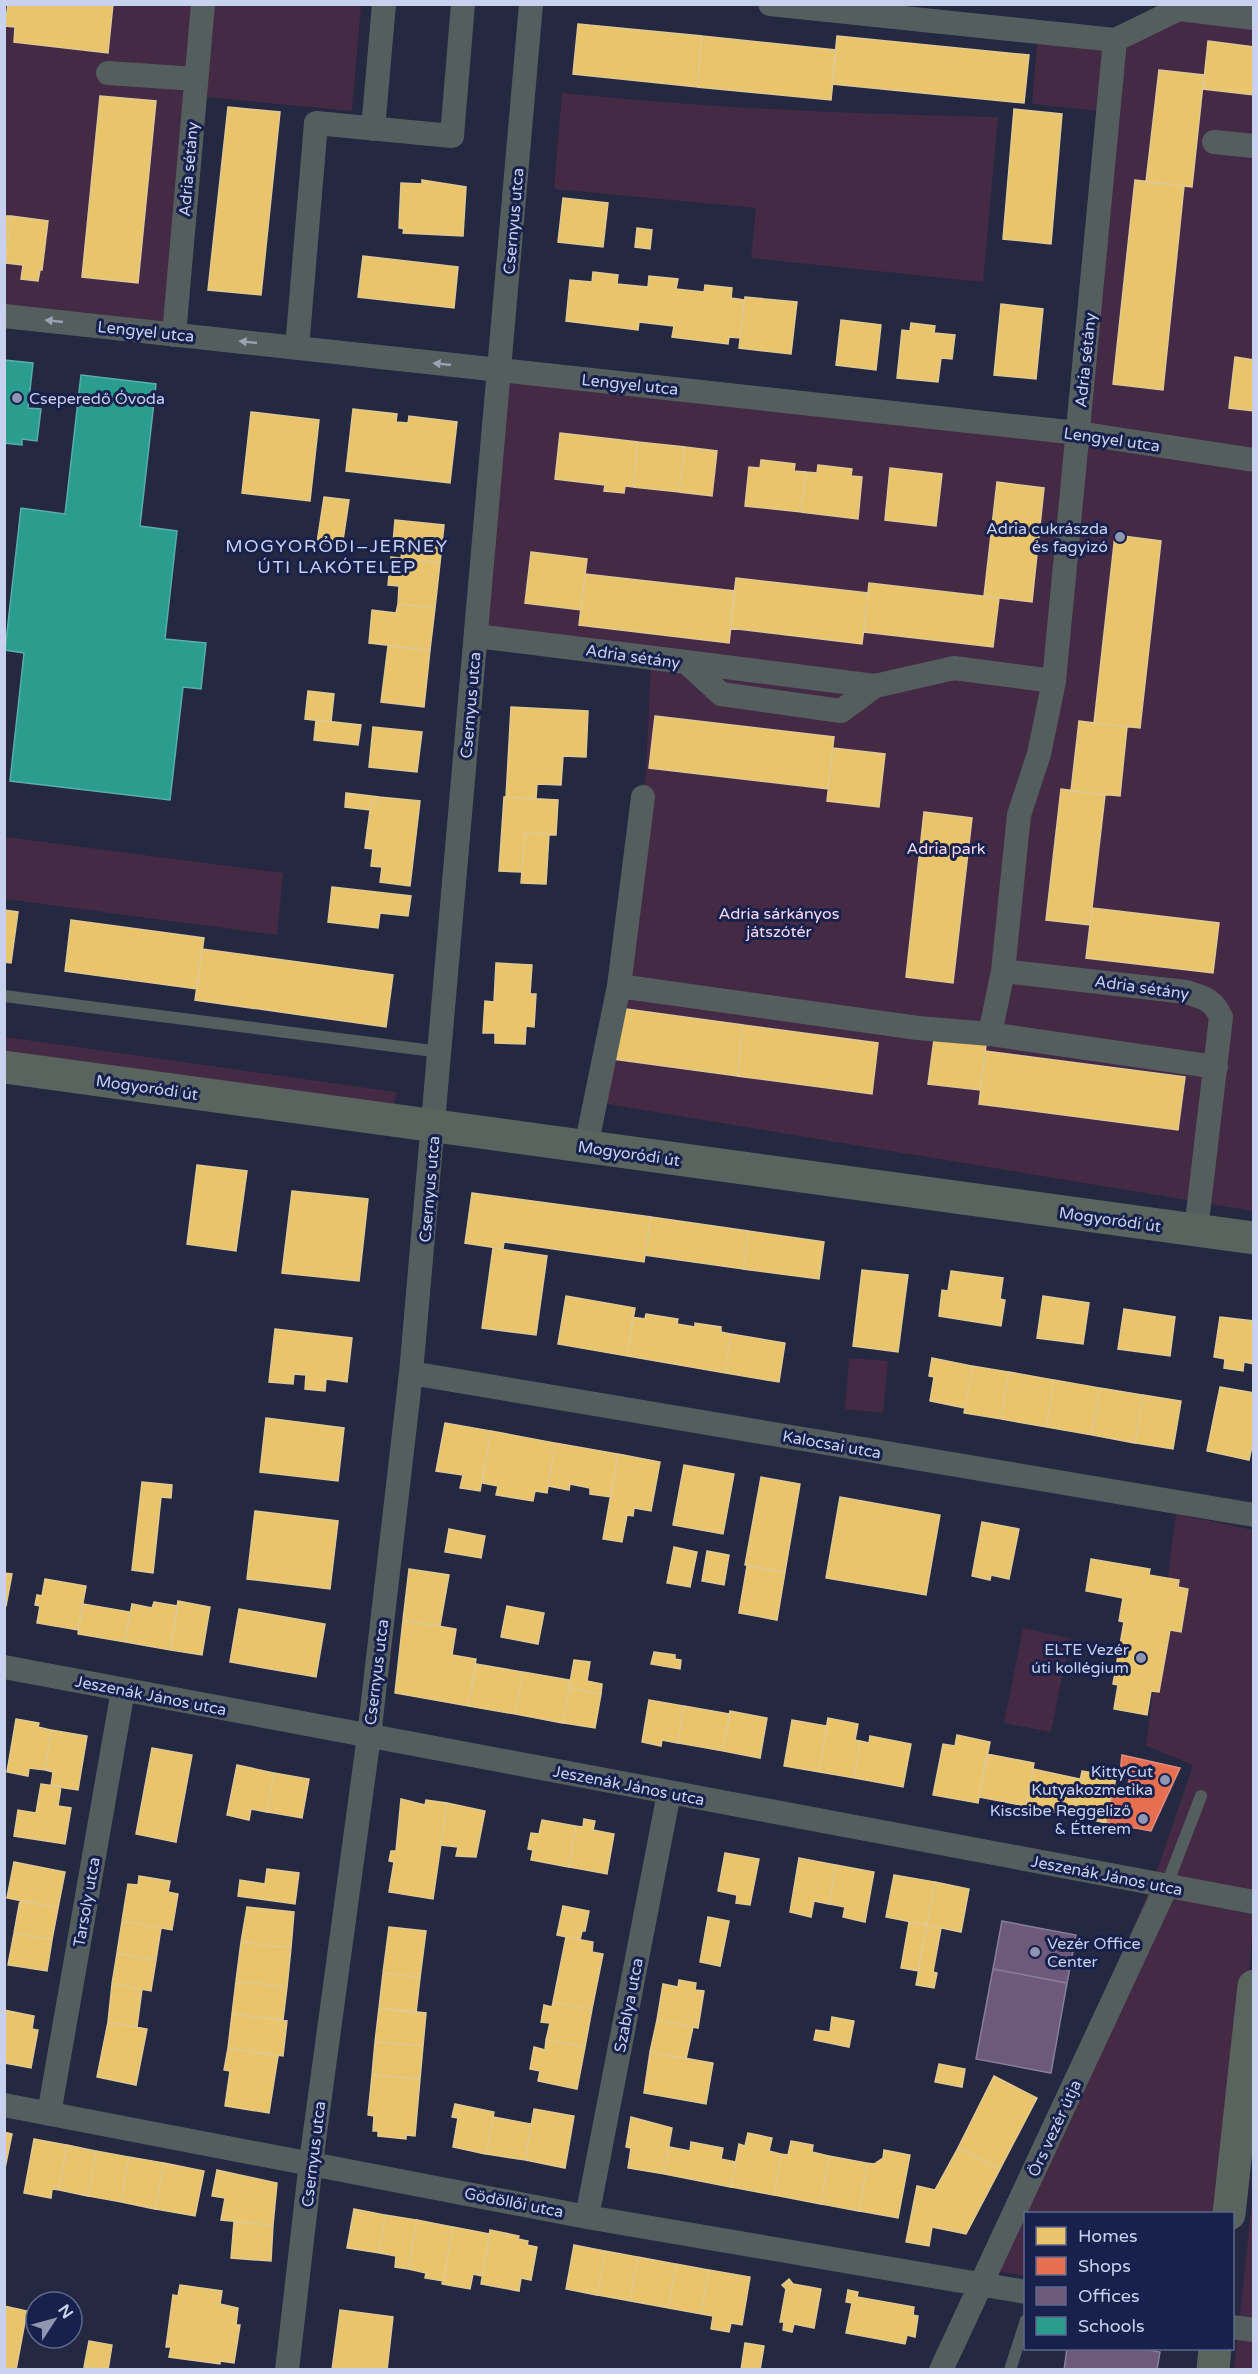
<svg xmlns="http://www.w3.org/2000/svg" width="1258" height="2374" viewBox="0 0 1258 2374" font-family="'Varela Round',sans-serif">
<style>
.green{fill:#442a44}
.homes{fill:#e9c46a;stroke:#dfc892;stroke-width:1.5}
.shops{fill:#e76f51;stroke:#de8c80;stroke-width:1.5}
.offices{fill:#6d597a;stroke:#887d9d;stroke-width:1.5}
.schools{fill:#2a9d8f;stroke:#59adac;stroke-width:1.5}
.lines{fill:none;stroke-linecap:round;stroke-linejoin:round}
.lane{stroke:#555e5e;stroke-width:12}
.street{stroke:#555e5e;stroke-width:24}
.secondary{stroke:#59645f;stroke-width:33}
.oneway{fill:#9aa3b4}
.poi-dot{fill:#8f96b1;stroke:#18204c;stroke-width:2}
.labels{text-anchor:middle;stroke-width:6;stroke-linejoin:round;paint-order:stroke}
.street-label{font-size:16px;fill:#c8d1ee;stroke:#18204c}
.poi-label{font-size:16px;fill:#c8d1ee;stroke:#18204c;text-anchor:end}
.park-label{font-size:16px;fill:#f8d8f2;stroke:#18204c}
.neighbourhood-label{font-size:18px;letter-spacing:1.5px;fill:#c8d1ee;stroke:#18204c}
</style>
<rect width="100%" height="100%" fill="#242840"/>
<!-- green -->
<path class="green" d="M5 5H361L352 111 195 96 174 335 5 316Z
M1179 9 1253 18V1211L595 1102 619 986 646 774 651 658 476 636 500 370 1078 433 1109 112 1032 104 1038 31 1115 40Z
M562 93C707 108 852 114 998 117L983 282 751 258 756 208 554 189Z
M5 837 283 873 277 935 5 899Z
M5 1037 396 1092 393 1115 5 1061Z
M849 1358 888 1361 883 1413 845 1409Z
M1176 1514 1253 1530 1254 1917 1226 2213 1026 2214 1025 2276 996 2271 1159 1865 1193 1765 1146 1746Z
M1023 1628 1070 1638 1051 1732 1004 1723Z
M1253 2194V2369H1234Z"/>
<!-- homes -->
<path class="homes" d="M8 4H113L108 53 14 42 15 27 5 26Z
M578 24 702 36 697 87 573 74Z
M702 36 836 50 831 100 697 87Z
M837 36 1029 55 1024 103 832 84Z
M1208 41 1254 47V95L1203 89Z
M1159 70 1204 75 1192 187 1146 182Z
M100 96 156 101 138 283 82 277Z
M228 107 280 112 261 295 208 290Z
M1014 109 1062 114 1051 244 1003 239Z
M422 180 466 187 463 236 403 233 404 229 399 228 401 183 422 184Z
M1135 180 1184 186 1163 390 1113 384Z
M563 198 608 203 603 247 558 242Z
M4 216H11L6 263H4Z
M11 216 48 221 42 270H40L38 281 21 279 23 265 6 263Z
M637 228 652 230 650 249 635 247Z
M363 256 458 267 454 308 358 297Z
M593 272 618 275 617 284 648 287 649 276 678 279 676 289 704 292 705 285 732 288 731 298 744 300 740 338 729 337 728 344 672 337 674 326 639 322 638 330 566 321 570 280 592 282Z
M745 297 797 302 791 354 739 348Z
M1001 304 1043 309 1036 379 994 375Z
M841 320 881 325 876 370 836 365Z
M911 323 935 326 934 333 955 335 952 359 941 358 938 382 897 378 902 330 910 331Z
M1235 357 1254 360V411L1229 408Z
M353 409 397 414 396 422 408 423 409 416 457 422 450 483 346 471Z
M251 412 319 420 310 501 242 493Z
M560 433 638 442 633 487 625 486 624 493 604 491 605 485 555 479Z
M638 442 685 447 679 492 633 487Z
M685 447 717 451 712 496 679 492Z
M761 460 795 464 794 471 806 472 801 512 745 506 749 467 760 468Z
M818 465 852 469 851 476 862 477 858 519 801 512 806 472 817 473Z
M890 468 942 474 936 526 885 520Z
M997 482 1044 488 1032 602 984 596Z
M324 497 349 500 342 547 317 543Z
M395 520 444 525 440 563 401 558 403 544 393 543Z
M1115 535 1161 541 1140 728 1094 723Z
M531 552 587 559 581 610 525 603Z
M391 557 440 563 435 608 398 604 399 586 388 585Z
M585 574 735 591 729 643 579 625Z
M736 578 868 593 862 644 730 628Z
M869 583 999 598 993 647 864 632Z
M398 604 435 608 430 650 369 643 372 610 396 613Z
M388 646 430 650 424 707 381 702Z
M308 691 334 694 331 722 305 719Z
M511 707 588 711 586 757 563 756 561 785 537 784 536 799 506 797Z
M655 716 834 737 828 789 649 768Z
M316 720 361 725 358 745 314 740Z
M1079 721 1127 727 1120 796 1071 791Z
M373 727 422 732 417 772 369 767Z
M833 748 885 754 879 807 827 801Z
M1061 789 1105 795 1090 925 1046 920Z
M346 793 379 797 378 804 371 803 370 810 345 807Z
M379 797 420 801 410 886 380 882 382 867 371 866 373 849 365 848 370 810 371 803 378 804Z
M504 797 558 800 556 835 525 833 522 872 499 871Z
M924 812 972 818 953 983 906 977Z
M525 833 549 834 546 884 521 883Z
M332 887 411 896 408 916 380 913 378 928 328 922Z
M1092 908 1219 923 1213 973 1086 958Z
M4 910 18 912 11 963 4 962Z
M71 920 204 938 197 989 65 971Z
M202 949 393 975 386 1027 195 1000Z
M496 963 532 965 530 994H536L534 1027 526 1026 525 1044 495 1043V1033H483L485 1001 494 1002Z
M619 1008 743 1025 737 1076 613 1059Z
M743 1025 878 1043 872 1094 737 1076Z
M935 1032 987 1038 980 1090 928 1084Z
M985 1051 1185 1077 1178 1130 979 1104Z
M197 1165 247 1171 236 1251 187 1244Z
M292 1191 368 1199 359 1281 282 1273Z
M472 1193 651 1217 644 1262 504 1242 503 1249 465 1243Z
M651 1217 748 1231 743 1269 645 1255Z
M748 1231 824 1242 819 1279 743 1269Z
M493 1248 547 1256 536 1335 482 1328Z
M862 1270 908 1275 898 1352 853 1346Z
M951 1271 1003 1278 1000 1299 1005 1300 1001 1326 939 1316 942 1290 948 1291Z
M566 1296 635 1308 627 1356 558 1344Z
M1043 1296 1089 1303 1083 1344 1037 1338Z
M1124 1309 1175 1317 1170 1356 1118 1349Z
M646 1314 678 1319 677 1324 695 1327V1323L721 1327V1332L731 1334 725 1373 627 1356 633 1317 645 1319Z
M1220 1317 1254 1321V1364L1244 1362 1243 1371 1224 1368 1225 1359 1214 1357Z
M275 1329 352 1338 347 1382 326 1379 325 1391 305 1389 306 1375 294 1374 293 1384 269 1382Z
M731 1334 785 1343 779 1382 725 1373Z
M932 1358 972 1366 965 1408 930 1401 934 1377 929 1376Z
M972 1366 1009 1372 1001 1419 964 1413Z
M1009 1372 1054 1380 1046 1427 1001 1419Z
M1054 1380 1100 1388 1092 1435 1046 1427Z
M1220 1387 1254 1393V1437L1249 1460 1207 1451Z
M1100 1388 1143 1395 1135 1443 1092 1435Z
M1143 1395 1181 1401 1173 1449 1135 1443Z
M266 1418 344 1428 338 1481 260 1472Z
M445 1423 491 1431 480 1491 460 1488 463 1475 436 1471Z
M491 1431 555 1443 547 1493 535 1491 533 1501 496 1495 498 1486 482 1483Z
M555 1443 618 1454 611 1497 590 1494V1488L570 1484 569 1490 548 1486Z
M618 1454 660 1462 651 1511 634 1508 633 1516 627 1515 622 1542 603 1539Z
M684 1465 734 1474 723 1534 673 1525Z
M761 1477 800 1484 785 1572 745 1565Z
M142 1482 172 1485 171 1498 161 1497 153 1573 132 1570Z
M840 1497 940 1515 926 1595 826 1578Z
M255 1511 338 1521 330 1589 247 1579Z
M982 1522 1019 1529 1009 1579 991 1575 990 1580 972 1576Z
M449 1529 485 1536 481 1558 445 1552Z
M674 1547 697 1552 690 1587 667 1583Z
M707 1551 729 1555 724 1585 702 1581Z
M1091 1559 1150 1569 1149 1575 1179 1580 1178 1587 1188 1589 1181 1632 1170 1630 1159 1692 1151 1691 1147 1715 1114 1709 1118 1685 1113 1684 1124 1622 1119 1621 1123 1598 1086 1591Z
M747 1566 785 1572 777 1620 739 1613Z
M409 1569 449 1575 440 1626 403 1620Z
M4 1573 12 1574 6 1606H4Z
M45 1579 86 1586 78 1630 37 1623 40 1606 35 1605 37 1595 42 1596Z
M178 1601 210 1607 202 1655 170 1650Z
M154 1602 178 1606 170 1650 125 1642 132 1604 152 1608Z
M83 1604 130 1612 125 1642 78 1634Z
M507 1606 544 1613 538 1644 501 1637Z
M239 1609 325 1624 316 1677 230 1662Z
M403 1620 456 1629 452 1655 476 1659 468 1706 395 1693Z
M654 1652 675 1655V1659L681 1660 680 1669 651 1664Z
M574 1660 590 1662 587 1681 602 1684 601 1694 569 1688Z
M476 1664 523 1672 515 1714 468 1706Z
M523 1672 570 1680 563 1723 515 1714Z
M569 1688 601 1694 595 1728 563 1723Z
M649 1700 684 1706 678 1743 662 1740 661 1746 642 1742Z
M684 1706 730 1714 723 1751 678 1743Z
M730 1711 767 1718 760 1758 723 1751Z
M828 1718 858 1724 855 1740 860 1741 854 1778 819 1772Z
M16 1719 39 1723 38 1727 51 1730 45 1770 29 1768 28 1776 7 1772Z
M792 1720 827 1726 819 1772 784 1766Z
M51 1730 87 1736 78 1790 51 1786 53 1772 45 1770Z
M957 1735 990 1742 978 1803 933 1795 943 1744 955 1746Z
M870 1736 911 1744 903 1787 854 1778 860 1741 869 1743Z
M152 1748 192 1755 176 1842 136 1834Z
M987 1754 1034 1763 1026 1806 979 1797Z
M237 1765 274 1773 267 1812 251 1809 249 1820 227 1815Z
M1033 1769 1080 1779 1073 1816 1026 1806Z
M1082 1771 1116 1777 1107 1823 1073 1816Z
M274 1773 309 1779 302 1818 267 1812Z
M41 1784 61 1787 58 1806 71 1808 65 1844 14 1836 18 1810 36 1813Z
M401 1799 425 1805 426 1800 447 1803 433 1899 389 1892 394 1862 389 1861 391 1851H396Z
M447 1803 485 1811 476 1857 456 1856 458 1847 441 1845Z
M584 1819 595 1821 593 1830 614 1834 607 1874 569 1867 576 1826 583 1827Z
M542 1820 576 1826 569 1867 531 1860 533 1850 528 1849 531 1833 539 1834Z
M725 1853 759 1859 750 1905 736 1903 737 1895 718 1891Z
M799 1858 836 1865 829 1904 814 1901 811 1917 790 1912Z
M14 1862 65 1872 58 1908 7 1898Z
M836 1865 874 1872 865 1922 843 1917 845 1907 829 1904Z
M267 1869 299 1873 295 1904 238 1896 240 1880 265 1884Z
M894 1875 935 1882 927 1925 886 1917Z
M139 1876 170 1881 168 1892 178 1894 172 1930 122 1921 128 1884 138 1885Z
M935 1882 969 1889 961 1932 927 1925Z
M20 1900 58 1908 52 1940 14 1933Z
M563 1906 589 1911 585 1931H582L580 1940 557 1935Z
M247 1907 294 1912 291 1948 241 1942Z
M708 1917 729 1921 720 1966 700 1962Z
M122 1921 161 1928 156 1960 117 1953Z
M909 1922 927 1925 918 1971 901 1968Z
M927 1925 941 1928 933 1972 937 1973 934 1988 916 1985Z
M389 1927 426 1931 420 1978 383 1973Z
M14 1933 52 1940 47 1971 8 1965Z
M566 1937 593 1942 592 1952 603 1954 592 2009 553 2002Z
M241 1942 291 1948 287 1987 236 1981Z
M117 1953 156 1960 151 1991 112 1984Z
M383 1973 420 1978 416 2013 379 2008Z
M679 1980 696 1983 695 1990 704 1991 698 2028 657 2020 663 1984 678 1987Z
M236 1981 287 1987 283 2020 232 2014Z
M112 1984 142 1989 137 2027 108 2022Z
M553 2002 592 2009 585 2047 546 2040 550 2023 541 2022 544 2005 552 2007Z
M379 2008 426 2013 423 2046 375 2042Z
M4 2010 34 2016 32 2029 38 2030 31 2068 4 2063Z
M232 2014 287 2021 283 2056 228 2048Z
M832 2017 854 2021 849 2047 814 2040 816 2030 830 2032Z
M657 2020 693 2027 686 2059 650 2052Z
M108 2022 147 2029 136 2085 97 2077Z
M546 2040 585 2047 577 2089 538 2081 540 2071 530 2069 534 2047 545 2050Z
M375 2042 423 2046 420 2079 372 2075Z
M228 2048 278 2056 269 2113 225 2106 230 2071 224 2070Z
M650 2052 713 2063 706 2104 644 2093Z
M939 2064 965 2069 962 2087 935 2082Z
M372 2075 420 2079 415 2136 406 2135V2139L378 2136V2131H373L374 2116 368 2115Z
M994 2076 1037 2098 1000 2169 958 2148Z
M455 2104 494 2112 486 2154 453 2147 458 2118 452 2117Z
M534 2109 574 2116 565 2168 525 2160Z
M493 2117 531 2124 525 2160 486 2154Z
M631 2117 672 2128 664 2174 628 2168 631 2148 626 2147Z
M4 2132 12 2134 4 2173Z
M748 2133 772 2138 769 2151 781 2154 774 2195 731 2187 739 2144 745 2146Z
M34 2139 67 2145 59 2190 52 2189 51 2198 24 2193Z
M791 2141 813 2145 812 2152 829 2156 821 2204 774 2195 781 2154 788 2155Z
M691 2142 723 2148 721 2159 736 2162 731 2187 664 2174 669 2147 690 2151Z
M67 2145 96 2151 88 2196 59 2190Z
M958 2148 1000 2169 966 2234 932 2227 929 2246 906 2242 917 2186 935 2190Z
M884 2150 910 2155 898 2218 859 2211 867 2163 874 2164 883 2158Z
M96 2151 129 2157 121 2202 88 2196Z
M829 2156 867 2163 859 2211 821 2204Z
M129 2157 164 2163 155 2209 121 2202Z
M164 2163 204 2171 195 2216 155 2209Z
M217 2170 277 2183 273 2225 221 2220 225 2198 212 2196Z
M354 2209 385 2215 379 2253 347 2248Z
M385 2215 417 2220 408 2269 395 2267 396 2256 379 2253Z
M417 2220 453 2227 443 2281 425 2278 426 2273 408 2269Z
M234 2222 273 2225 271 2261 231 2258Z
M453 2227 490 2234 482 2276 473 2274 470 2289 442 2284Z
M490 2230 519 2236 518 2239 528 2241 527 2245 537 2247 531 2280 521 2278 519 2291 481 2284Z
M574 2245 605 2251 597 2295 566 2289Z
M605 2251 638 2257 630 2301 597 2295Z
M638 2257 676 2264 668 2308 630 2301Z
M676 2264 709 2270 701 2314 668 2308Z
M709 2270 750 2277 742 2325 731 2323 729 2332 711 2329 713 2316 701 2314Z
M789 2279 793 2284 821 2289 814 2328 794 2324 792 2332 783 2330 784 2322H780L786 2289 782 2285Z
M180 2285 222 2291 220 2304 238 2308 236 2325H240L234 2363 220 2361V2364L169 2357 171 2347H166L173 2295 178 2296Z
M848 2290 858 2292 857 2297 914 2307 913 2315 918 2316 915 2337 907 2335 905 2344 846 2333 852 2303 846 2302Z
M4 2306 27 2311 16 2370H4Z
M340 2310 393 2317 387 2370H332Z
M89 2341 112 2345 108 2370 84 2367Z
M745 2343 764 2346 760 2370H741Z"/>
<!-- shops -->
<path class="shops" d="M1122 1755 1180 1768 1151 1831 1107 1823 1114 1786 1127 1787 1131 1774 1120 1773Z"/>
<!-- offices -->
<path class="offices" d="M1002 1921 1076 1935 1067 1983 993 1969Z
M993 1969 1067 1983 1051 2073 976 2059Z
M1067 2348H1139L1160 2352 1157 2370H1064Z"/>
<!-- schools -->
<path class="schools" d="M4 360 33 363 28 408 41 409 37 441 22 439V445L4 443Z
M81 375 156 384 140 526 177 531 165 639 206 643 201 689 183 687 170 800 10 781 24 653 5 650 21 508 65 514Z"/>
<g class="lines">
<!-- lane -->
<path class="lane" d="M4 996 441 1052
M1166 1887 1201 1796
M1010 2370 1026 2320"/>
<!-- street -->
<path class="street" d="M770 4 1115 40 1179 9 1254 18
M108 73 196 79
M373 129 384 4
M1214 142 1254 146
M4 316 1078 433 1254 460
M174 335 203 4
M297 348 316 123 452 136 463 4
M476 636 686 662 721 694 841 711 875 686 954 668 1054 681
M686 662 875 686
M1003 971 1186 992C1203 997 1214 1000 1221 1017L1196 1230
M619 986 918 1028 990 1034 1003 971 1019 815 1039 754 1054 681 1115 40
M990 1034 1216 1067
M586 1147 619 986 643 797
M411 1373 1254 1515
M4 1667 1254 1902
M4 2105 587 2217 1026 2292
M49 2114 123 1690
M587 2217 669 1793
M1232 2327 1254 2330
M287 2370 311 2162 369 1736 411 1373 531 4
M941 2370 1166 1887"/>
<!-- secondary -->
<path class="secondary" d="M4 1067 1254 1238
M1229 2214 1254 1986
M1213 2370 1215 2348"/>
</g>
<!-- one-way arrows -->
<defs><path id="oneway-solid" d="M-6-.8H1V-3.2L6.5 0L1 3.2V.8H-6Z" transform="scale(1.5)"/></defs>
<g class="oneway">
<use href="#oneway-solid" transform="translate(54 321) rotate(-174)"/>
<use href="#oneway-solid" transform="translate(248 342) rotate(-174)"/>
<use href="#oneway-solid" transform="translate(442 364) rotate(-174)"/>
</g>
<!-- markers -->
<g class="poi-dot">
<circle cx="17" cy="398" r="6"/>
<circle cx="1120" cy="537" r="6"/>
<circle cx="1141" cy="1658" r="6"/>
<circle cx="1165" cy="1780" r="6"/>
<circle cx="1143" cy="1819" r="6"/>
<circle cx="1035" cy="1952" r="6"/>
</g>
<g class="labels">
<!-- street labels -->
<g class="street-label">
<text transform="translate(188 169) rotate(-85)" y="6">Adria sétány</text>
<text transform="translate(513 221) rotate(-85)" y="6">Csernyus utca</text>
<text transform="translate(146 331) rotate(6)" y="6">Lengyel utca</text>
<text transform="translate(1085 360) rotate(-84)" y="6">Adria sétány</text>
<text transform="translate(630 384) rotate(6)" y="6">Lengyel utca</text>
<text transform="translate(1112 439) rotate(8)" y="6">Lengyel utca</text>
<text transform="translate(633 656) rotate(8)" y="6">Adria sétány</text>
<text transform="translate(470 705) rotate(-85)" y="6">Csernyus utca</text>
<text transform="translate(1142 987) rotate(8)" y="6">Adria sétány</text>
<text transform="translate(147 1087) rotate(8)" y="6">Mogyoródi út</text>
<text transform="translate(629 1153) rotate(8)" y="6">Mogyoródi út</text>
<text transform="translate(429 1189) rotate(-85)" y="6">Csernyus utca</text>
<text transform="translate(1110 1219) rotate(8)" y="6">Mogyoródi út</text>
<text transform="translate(832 1444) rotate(10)" y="6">Kalocsai utca</text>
<text transform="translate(376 1672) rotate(-83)" y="6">Csernyus utca</text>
<text transform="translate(151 1695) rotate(11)" y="6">Jeszenák János utca</text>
<text transform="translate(629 1785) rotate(11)" y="6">Jeszenák János utca</text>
<text transform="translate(1107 1875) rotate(11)" y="6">Jeszenák János utca</text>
<text transform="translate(86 1902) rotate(-80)" y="6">Tarsoly utca</text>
<text transform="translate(628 2005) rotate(-79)" y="6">Szablya utca</text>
<text transform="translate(1054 2128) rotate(-65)" y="6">Örs vezér útja</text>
<text transform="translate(313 2154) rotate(-83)" y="6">Csernyus utca</text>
<text transform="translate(514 2202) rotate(11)" y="6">Gödöllői utca</text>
</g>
<!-- poi labels -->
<g class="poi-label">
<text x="29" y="404" text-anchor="start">Cseperedő Óvoda</text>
<text x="1108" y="534">Adria cukrászda<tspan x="1108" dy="18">és fagyizó</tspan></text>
<text x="1129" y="1655">ELTE Vezér<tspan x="1129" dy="18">úti kollégium</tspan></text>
<text x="1153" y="1777">KittyCut<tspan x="1153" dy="18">Kutyakozmetika</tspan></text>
<text x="1131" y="1816">Kiscsibe Reggeliző<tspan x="1131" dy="18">&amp; Étterem</tspan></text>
<text x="1047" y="1949" text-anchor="start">Vezér Office<tspan x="1047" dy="18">Center</tspan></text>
</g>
<!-- park labels -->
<g class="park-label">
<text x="946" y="854">Adria park</text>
<text x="779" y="919">Adria sárkányos<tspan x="779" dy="18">játszótér</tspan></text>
</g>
<!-- neighbourhood labels -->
<g class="neighbourhood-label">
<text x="337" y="552">MOGYORÓDI–JERNEY<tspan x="337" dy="21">ÚTI LAKÓTELEP</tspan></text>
</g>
</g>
<!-- border -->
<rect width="1258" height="2374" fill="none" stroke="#c8d1ee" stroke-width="12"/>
<!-- legend -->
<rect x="1024" y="2212" width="210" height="138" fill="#18204c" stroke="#5e678d" stroke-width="1.5"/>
<rect x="1036" y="2227" width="30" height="18" fill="#e9c46a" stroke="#5e678d" stroke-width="1.5"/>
<text x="1078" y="2242" font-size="18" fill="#c8d1ee">Homes</text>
<rect x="1036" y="2257" width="30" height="18" fill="#e76f51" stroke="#5e678d" stroke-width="1.5"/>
<text x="1078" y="2272" font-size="18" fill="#c8d1ee">Shops</text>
<rect x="1036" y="2287" width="30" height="18" fill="#6d597a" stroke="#5e678d" stroke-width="1.5"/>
<text x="1078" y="2302" font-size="18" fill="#c8d1ee">Offices</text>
<rect x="1036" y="2317" width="30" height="18" fill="#2a9d8f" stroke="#5e678d" stroke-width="1.5"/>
<text x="1078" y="2332" font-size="18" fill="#c8d1ee">Schools</text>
<!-- north arrow -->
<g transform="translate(54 2320) rotate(54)"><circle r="28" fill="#18204c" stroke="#5e678d" stroke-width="1.5"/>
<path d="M0-4.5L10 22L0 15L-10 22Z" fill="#8f96b1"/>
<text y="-9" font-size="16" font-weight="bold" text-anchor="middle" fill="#c8d1ee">N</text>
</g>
</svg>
